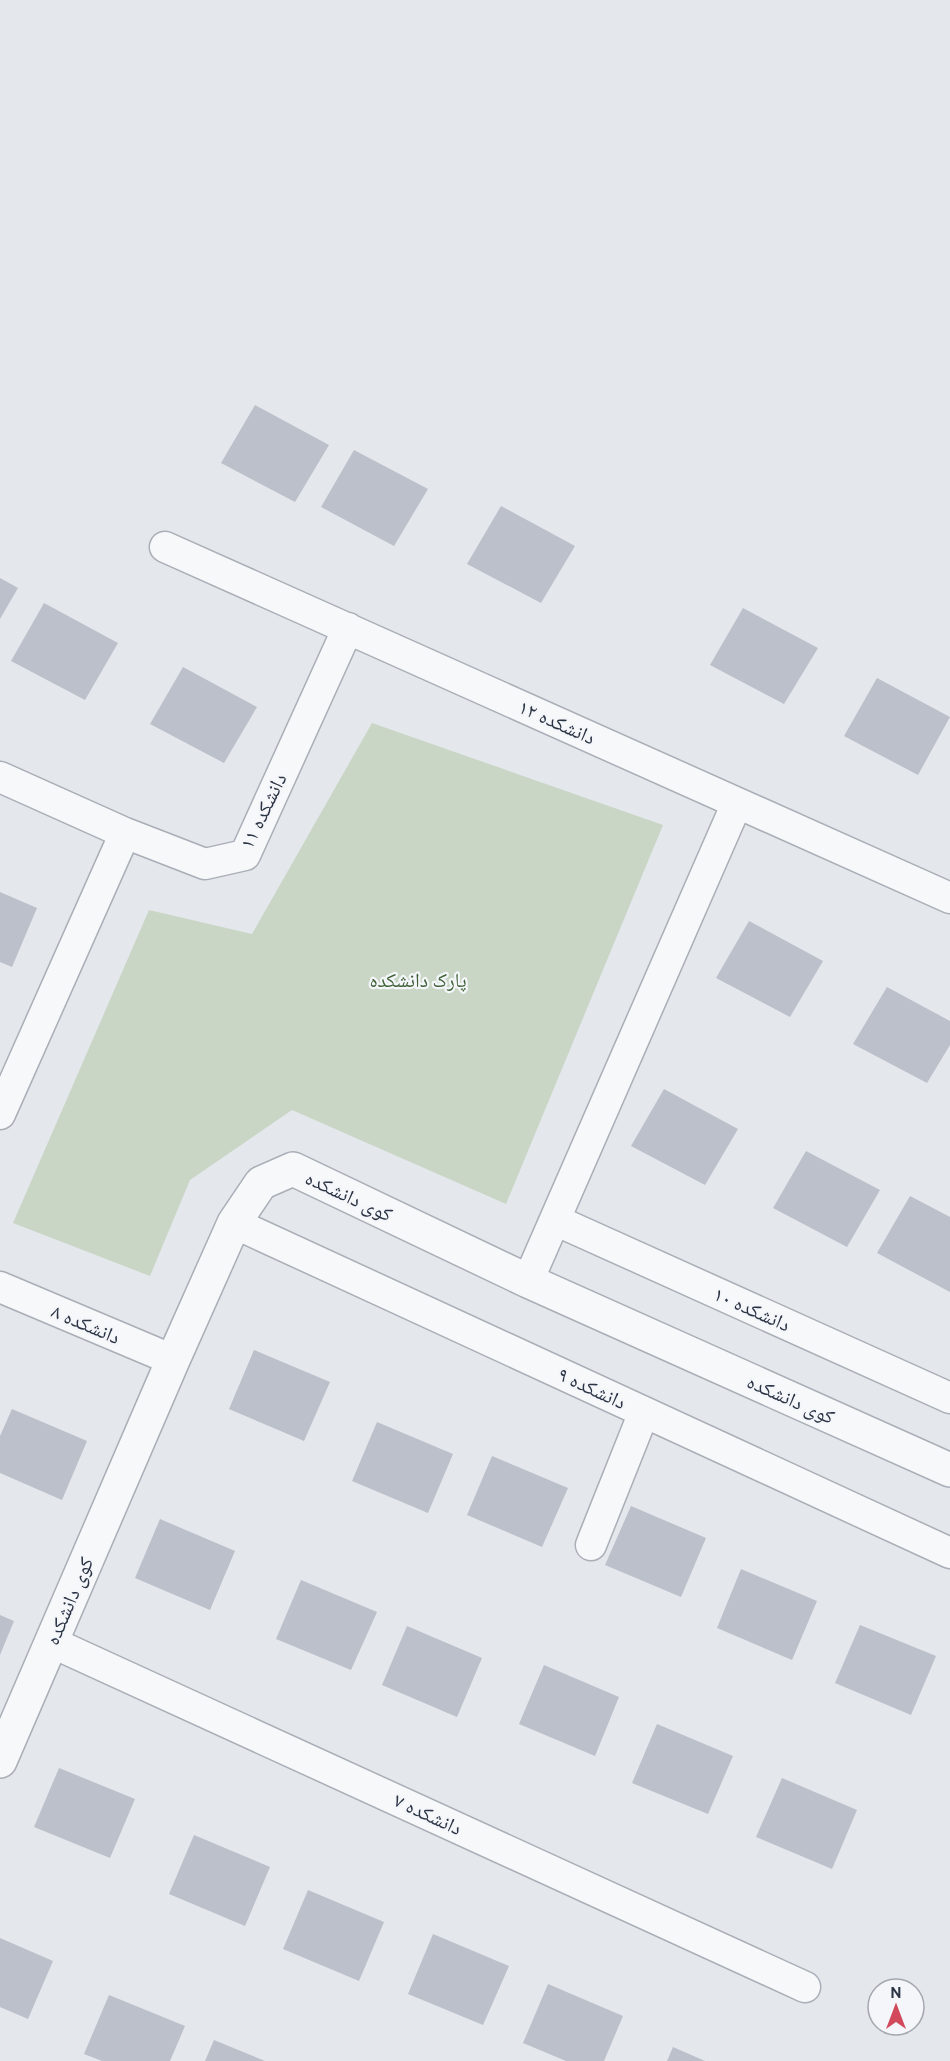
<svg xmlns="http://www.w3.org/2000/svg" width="950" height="2061" viewBox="0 0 950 2061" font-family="Cabin,'Noto Naskh Arabic',sans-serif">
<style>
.green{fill:#c9d6c5}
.building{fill:#bbc0ca}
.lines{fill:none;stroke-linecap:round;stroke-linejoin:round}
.minor-casing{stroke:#a9aeb7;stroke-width:33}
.tertiary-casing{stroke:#a9aeb7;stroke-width:36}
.minor{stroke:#f7f8fa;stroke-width:30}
.tertiary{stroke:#f7f8fa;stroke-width:33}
.labels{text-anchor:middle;stroke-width:4.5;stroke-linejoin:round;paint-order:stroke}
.street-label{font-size:20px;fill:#2b3445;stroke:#f4f6f9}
.park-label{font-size:20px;fill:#3f6138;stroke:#f4f6f9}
</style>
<rect width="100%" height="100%" fill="#e4e7ec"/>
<!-- green -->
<path class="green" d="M372 723 663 825 506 1204 292 1110 190 1180 150 1276 13 1223 149 910 252 934Z"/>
<!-- building -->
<path class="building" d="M255 405 329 445 295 502 221 463Z
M354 450 428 489 394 546 321 507Z
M501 506 575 546 541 603 467 564Z
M0 578 18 588 0 619Z
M44 603 118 643 85 700 11 661Z
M743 608 818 648 784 704 710 665Z
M183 667 257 707 224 763 150 724Z
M877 678 950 717 918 775 844 736Z
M0 892 37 908 12 967 0 962Z
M749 921 823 961 790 1017 716 978Z
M887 987 950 1021V1045L927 1083 853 1044Z
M664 1089 738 1129 705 1185 631 1146Z
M806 1151 880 1190 847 1247 773 1208Z
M910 1196 950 1217V1292L877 1253Z
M254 1350 330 1382 304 1441 229 1409Z
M12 1409 87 1441 62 1500 0 1473V1436Z
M377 1422 453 1454 428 1513 352 1481Z
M492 1456 568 1488 542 1547 467 1515Z
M631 1506 706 1538 681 1597 605 1565Z
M160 1519 235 1551 210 1610 135 1578Z
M741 1569 817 1601 792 1660 717 1628Z
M301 1580 377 1612 351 1670 276 1639Z
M0 1615 14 1621 0 1655Z
M860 1625 936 1656 911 1715 835 1683Z
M407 1626 482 1658 457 1717 382 1685Z
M544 1665 619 1697 595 1756 519 1724Z
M657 1724 733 1756 708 1814 632 1783Z
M59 1768 135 1799 110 1858 34 1827Z
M782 1778 857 1810 832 1869 756 1837Z
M194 1835 270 1867 245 1926 169 1894Z
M308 1890 384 1922 359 1981 283 1949Z
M433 1934 509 1966 483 2025 408 1994Z
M0 1938 53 1961 28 2019 0 2007Z
M548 1984 623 2016 604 2061H566L523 2043Z
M109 1995 185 2026 170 2061H102L84 2054Z
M214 2040 265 2061H205Z
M673 2047 705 2061H667Z"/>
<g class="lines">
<!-- minor casing -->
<g class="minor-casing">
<path id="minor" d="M165 547 950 898
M0 777 125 833 205 864 245 855 348 628
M0 1114 125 833
M555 1220 950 1398
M234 1223 950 1553
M528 1281 737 803
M0 1287 173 1360
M591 1545 644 1412
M51 1642 805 1987"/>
</g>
<!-- tertiary casing -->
<g class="tertiary-casing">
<path id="tertiary" d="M0 1761 173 1360 234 1223 261 1183 293 1169 528 1281 950 1470"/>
</g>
<!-- minor -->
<use href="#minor" class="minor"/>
<!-- tertiary -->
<use href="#tertiary" class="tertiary"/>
</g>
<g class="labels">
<!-- street labels -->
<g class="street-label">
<text transform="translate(557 722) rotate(24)" y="7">دانشکده ۱۲</text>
<text transform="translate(263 811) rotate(-64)" y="7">دانشکده ۱۱</text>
<text transform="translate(349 1196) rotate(25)" y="7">کوی دانشکده</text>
<text transform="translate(752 1309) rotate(24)" y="7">دانشکده ۱۰</text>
<text transform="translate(86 1324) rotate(23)" y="7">دانشکده ۸</text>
<text transform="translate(592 1388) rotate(25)" y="7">دانشکده ۹</text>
<text transform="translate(791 1399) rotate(24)" y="7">کوی دانشکده</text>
<text transform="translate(69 1601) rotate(-67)" y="7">کوی دانشکده</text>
<text transform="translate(428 1814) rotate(25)" y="7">دانشکده ۷</text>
</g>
<!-- park labels -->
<g class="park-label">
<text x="418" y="987">پارک دانشکده</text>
</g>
</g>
<!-- north arrow -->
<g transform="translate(896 2007)"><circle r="28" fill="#f4f6f9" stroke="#a4a8b1" stroke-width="1.5"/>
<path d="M0-4.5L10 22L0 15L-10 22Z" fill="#d1495b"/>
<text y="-9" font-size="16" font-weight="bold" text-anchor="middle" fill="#2b3445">N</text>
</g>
</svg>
